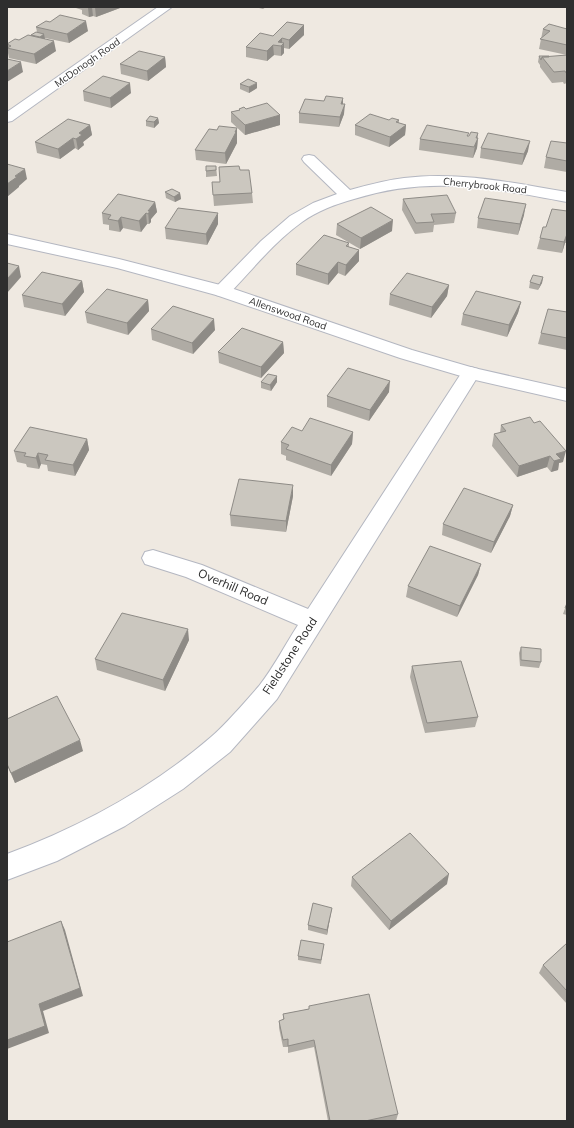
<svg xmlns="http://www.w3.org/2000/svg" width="574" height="1128" viewBox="0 0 574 1128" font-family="Mulish,sans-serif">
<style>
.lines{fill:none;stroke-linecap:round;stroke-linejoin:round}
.minor-casing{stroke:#b4b7c1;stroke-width:2}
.tertiary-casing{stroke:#b4b7c1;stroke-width:2}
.minor{fill:#fff;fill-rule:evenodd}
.tertiary{fill:#fff;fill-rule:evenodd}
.wall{fill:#afaba4}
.shaded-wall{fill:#8e8b86}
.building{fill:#cbc7bf;stroke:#8e8b86}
.labels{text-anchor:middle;stroke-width:3;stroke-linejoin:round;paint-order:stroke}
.far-street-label{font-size:10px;fill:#2e2e2e;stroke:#fff}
.street-label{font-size:12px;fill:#2e2e2e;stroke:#fff}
</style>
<rect width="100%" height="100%" fill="#efe9e1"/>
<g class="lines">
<!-- minor casing -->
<g class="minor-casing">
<path id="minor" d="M309 155 314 156 350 190C368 185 386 180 404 178 459 171 513 183 567 192V202C492 188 429 175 354 199 336 204 317 211 302 222 274 242 252 270 228 295L222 296 216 295 213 291 216 287 261 241 290 216 313 203 337 194 304 162 302 159 304 156Z
M471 367 478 369 480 373 277 699 230 752 183 789 125 826 57 861 7 880V854C80 827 152 788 211 737 226 724 246 701 259 686 274 667 285 645 298 625L186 577 145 564 142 558 145 552 153 550 202 565 308 609 464 369Z"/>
</g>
<!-- tertiary casing -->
<g class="tertiary-casing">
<path id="tertiary" d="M158 7H172L12 121 7 122V112Z
M7 234 119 259 228 287 412 350 474 368 567 389V401L471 379 400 358 216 295 117 268 7 244Z"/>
</g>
<!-- minor -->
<use href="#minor" class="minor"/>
<!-- tertiary -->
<use href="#tertiary" class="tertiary"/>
</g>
<!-- wall -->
<path class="wall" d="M76 7H120V8L96 17 93 16 89 17 82 14V10L76 8Z
M255 7H266L263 9Z
M304 25V35L289 49 284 48V53L281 56 274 55 267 61 246 57V47L273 36Z
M36 27 88 31 69 43 45 38V39L56 51 36 64 9 58 7 48V44L31 36V35L37 32Z
M543 29H567V83L564 84 563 82 552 83 540 67V65L538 62 539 56 549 57 567 55 539 49Z
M165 57 166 67 148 81 121 74 120 64Z
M240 84 257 88 249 93 240 89Z
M83 91 131 93 111 108 84 101Z
M343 98V104L344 114 339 127 299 123V113L324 101Z
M239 109H246L280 115V125L245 135 231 122V112L239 110Z
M158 118 159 123 154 128 146 126V121Z
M389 120H399V123L406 125 405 135 389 147 355 135V125Z
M90 125 92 135 83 142 84 145 78 150 75 148 60 159 37 153 35 142Z
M237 128V143L226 164 196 160 195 150 217 130Z
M468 136 478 138 477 148 473 158 419 150 420 139Z
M567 143V172L544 168 546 157Z
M481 148 528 151 522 165 480 158Z
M206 166H216L217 176 206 177Z
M240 170 252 193 253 203 214 206 212 182H220Z
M165 192 180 193 181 199 175 202 166 198Z
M403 199 456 213 454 223 434 225 433 232 415 234 402 210Z
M155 202 157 212 151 219V222L149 224H147L141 232 123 228 120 232 109 230V225L103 224 102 213Z
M567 211V243H565L562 253 537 249 540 238 546 227Z
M524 215 518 235 477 228 478 218Z
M218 224 207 245 166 239 165 228Z
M337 224 392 231 360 249 336 235Z
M349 243V247L359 250V261L345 276 338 273 328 285 296 275V264Z
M543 277 542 283 538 290 529 288 530 282Z
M82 281 84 292 65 316 24 307 22 295Z
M449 285 447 296 431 318 389 305 390 294Z
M148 300 149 311 128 335 87 323 85 312Z
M521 302 518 313 507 337 461 325 463 314Z
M567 312V350L538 344 541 333Z
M151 329 215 330 193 354 152 340Z
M283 342 284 353 261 378 219 363 218 352Z
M277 376V382L271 391 261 388V382Z
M389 392 369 421 327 407V396Z
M501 425 563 462 559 463 558 470 551 472 547 467 517 477 492 446 494 434 500 433Z
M302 431 353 432 352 444 331 476 286 460V456L281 454V442Z
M87 439 89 450 75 476 48 471 47 465 41 464 39 469 27 467 26 464 17 462 14 451Z
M293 496 286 532 231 526 230 515Z
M513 505 510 516 491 553 442 535 443 524Z
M481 564 478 575 457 617 406 597 408 586Z
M567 603V615L563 614Z
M189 640 165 691 97 670 95 659Z
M521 647 541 662 539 668 520 666 519 653Z
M412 666 478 717 475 727 425 733 410 677Z
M7 719 83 751 15 783 7 765Z
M352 877 447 884 389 930 351 886Z
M332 908 327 935 308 930V925Z
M567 943V1004L539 973 543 965Z
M324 944 321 964 298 960V956Z
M309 1006 398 1114 396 1121H328L314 1047 288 1053V1047H283L279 1028V1021L283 1020V1014L309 1009Z"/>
<!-- shaded-wall -->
<path class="shaded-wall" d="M89 7H92L93 16 89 17 88 8Z
M95 7H120V8L96 17Z
M86 21 88 31 69 43 67 34Z
M304 25V35L289 49V40Z
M44 34 45 39 41 42 40 37Z
M282 38V46L284 43V53L281 56V46L278 42Z
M54 41 56 51 36 64 34 54Z
M273 45 274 55 267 61V51Z
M165 57 166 67 148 81 147 71Z
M21 62 23 72 7 82V71Z
M130 83 131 93 111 108 110 98Z
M257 83V88L249 93V87Z
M343 98V108L345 104 344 114 339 127 341 104Z
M280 115V125L245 135V125Z
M158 118 159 123 154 128V122Z
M90 125 92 135 83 142 84 145 78 150 76 139 79 133Z
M406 125 405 135 389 147 390 137Z
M237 128V143L226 164 225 153Z
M478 133 477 141 478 138 477 148 473 158 476 138Z
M73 138 75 148 60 159 58 149Z
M530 141 528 151 522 165 524 154Z
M25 169 27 179 19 186V187L7 197V184L15 176Z
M180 193 181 199 175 202 174 197Z
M155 202 157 212 151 219V222L149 224 148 211Z
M526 204 524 215 518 235 520 224Z
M146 213 147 224 141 232 139 221Z
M218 213V224L207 245 206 234Z
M121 217 123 228 120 232 118 221Z
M393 220 392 231 360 249 361 238Z
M567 234 565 243 562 253 564 242Z
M359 250V261L345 276 346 265Z
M338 262V273L328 285V274Z
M19 266 21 277 7 293V279Z
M543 277 542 283 538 290 540 285Z
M82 281 84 292 65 316 62 304Z
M449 285 447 296 431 318 432 307Z
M148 300 149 311 128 335 127 323Z
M521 302 518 313 507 337 509 325Z
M214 319 215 330 193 354 192 343Z
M283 342 284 353 261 378V367Z
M277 376V382L271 391 270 385Z
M390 381 389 392 369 421 370 410Z
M353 432 352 444 331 476V465Z
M87 439 89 450 75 476 73 465Z
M566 451 563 462 559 463 558 470 551 472 556 454Z
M38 453 41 464 39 469 36 458Z
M550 456 547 467 517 477 519 466Z
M293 485V496L286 532V521Z
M513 505 510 516 491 553 494 542Z
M481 564 478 575 457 617 460 606Z
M188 629 189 640 165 691 163 680Z
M80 740 83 751 15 783 11 773Z
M449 874 447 884 389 930 391 921Z
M332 908 331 912 327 935V930Z
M61 921 65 930 83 996 43 1011 49 1033 7 1049V1040L39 1004Z"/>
<!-- building -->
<path class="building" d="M60 15 86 21 67 34 36 27 46 21 50 22Z
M287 22 304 25 289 40 282 38 278 42 284 43 281 46 273 45 267 51 246 47 260 33 273 36Z
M549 24 567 29V45L540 39 550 31 543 29Z
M36 32 44 34 40 37 31 35Z
M28 35 54 41 34 54 7 48 11 46 7 44 15 39 19 40Z
M139 51 165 57 147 71 120 64Z
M567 55V73H566L565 71 554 72 542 57Z
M539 56H549V57H542L541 60Z
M7 59 21 62 7 71Z
M103 76 130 83 110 98 83 91Z
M248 79 257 83 249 87 240 84Z
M326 96 343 98 341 104H345L340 117 299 113 305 99 324 101Z
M267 103 280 115 245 125 231 112 240 110 239 109 244 107 246 109Z
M370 114 389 120 392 118 399 120 396 122 406 125 390 137 355 125Z
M150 116 158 118 154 122 146 121Z
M68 119 90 125 79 133 82 135 76 139 73 138 58 149 35 142Z
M427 125 469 133 467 136H469L471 132 478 133 476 138H478L474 147 420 139Z
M219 126 237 128 235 132H236L225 153 195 150 209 129 217 130Z
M488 133 530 141 524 154 481 148Z
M551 141 567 143V161L546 157Z
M7 164 25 169 15 176 17 177 7 184Z
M206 166H216V170L206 171Z
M239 166 240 170H249L252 193 213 195 212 182H220L219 167Z
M172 189 180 193 174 197 165 192Z
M118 194 155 202 148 211H150L148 214 146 213 139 221 121 217 118 221 108 219 111 215 102 213Z
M447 195 456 213 436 214H431L434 222 416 223 403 199Z
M485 198 526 204 520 224 478 218Z
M371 207 393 220 361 238 337 224Z
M178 208 218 213 206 234 165 228Z
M552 209 567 211V234L564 242 540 238 543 227H546Z
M324 235 349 243 346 246 359 250 346 265 338 262 328 274 296 264Z
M7 263 19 266 7 279Z
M42 272 82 281 62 304 22 295Z
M407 273 449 285 432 307 390 294Z
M533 275 543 277 540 285 530 282Z
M107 289 148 300 127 323 85 312Z
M476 291 521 302 509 325 463 314Z
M173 306 214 319 192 343 151 329Z
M548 309 567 312V338L541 333Z
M242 328 283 342 261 367 218 352Z
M348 368 390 381 370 410 327 396Z
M268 374 277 376 270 385 261 382Z
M530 417 534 423 540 421 566 451 556 454 561 459 554 461 550 456 519 466 494 434 506 431 501 425Z
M310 418 353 432 331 465 286 449 289 445 281 442 292 427 302 431Z
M30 427 87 439 73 465 45 460 48 455 38 453 36 458 24 456 26 453 14 451Z
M239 479 293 485 286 521 230 515Z
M464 488 513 505 494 542 443 524Z
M430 546 481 564 460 606 408 586Z
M567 603V608H565Z
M122 613 188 629 163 680 95 659Z
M521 647 541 649V662L521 660Z
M461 661 478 717 427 723 412 666Z
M57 696 80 740 11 773 7 764V719Z
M410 833 449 874 391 921 352 877Z
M313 903 332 908 327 930 308 925Z
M61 921 80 988 39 1004 45 1026 7 1040V942Z
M301 940 324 944 321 960 298 956Z
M567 943V991L543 965Z
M369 994 398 1114 365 1121H330L314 1040 288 1046V1039L283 1040 279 1021 284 1019 283 1014 309 1009V1006Z"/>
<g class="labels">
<!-- far-street labels -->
<g class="far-street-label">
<text transform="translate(87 62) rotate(-35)" y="4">McDonogh Road</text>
<text transform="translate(485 185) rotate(6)" y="4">Cherrybrook Road</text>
<text transform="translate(288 313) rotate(19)" y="4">Allenswood Road</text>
</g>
<!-- street labels -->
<g class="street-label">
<text transform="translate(233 587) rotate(23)" y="4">Overhill Road</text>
<text transform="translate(290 656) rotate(-57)" y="4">Fieldstone Road</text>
</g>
</g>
<!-- border -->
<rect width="574" height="1128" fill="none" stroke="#2e2e2e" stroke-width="16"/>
</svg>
